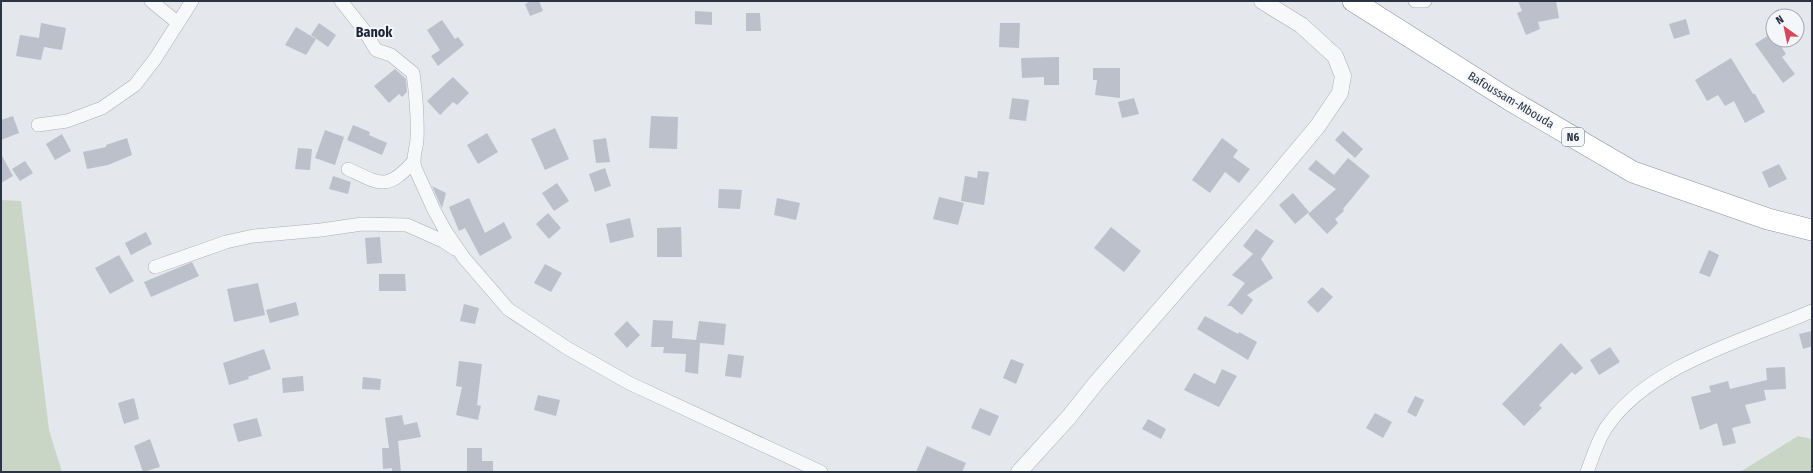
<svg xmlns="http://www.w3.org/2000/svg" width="1813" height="473" viewBox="0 0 1813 473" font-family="'Fira Sans Condensed',sans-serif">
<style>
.green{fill:#c9d6c5}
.building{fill:#bbc0ca}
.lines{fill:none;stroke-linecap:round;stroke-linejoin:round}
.minor-casing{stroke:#a9aeb7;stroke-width:14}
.tertiary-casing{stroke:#a9aeb7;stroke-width:17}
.trunk-casing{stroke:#8b94a3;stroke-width:22}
.minor{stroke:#f7f8fa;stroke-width:13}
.tertiary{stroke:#f7f8fa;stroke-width:16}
.trunk{stroke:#fff;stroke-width:21}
.labels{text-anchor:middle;stroke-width:4;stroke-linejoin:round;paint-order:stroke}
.shield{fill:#f4f6f9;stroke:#676e7b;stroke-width:1}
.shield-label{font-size:11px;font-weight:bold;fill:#2b3445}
.street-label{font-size:12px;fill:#2b3445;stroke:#f4f6f9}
.quarter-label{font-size:14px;font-weight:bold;fill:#1d2536;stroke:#f4f6f9}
</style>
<rect width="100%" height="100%" fill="#e4e7ec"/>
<!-- green -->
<path class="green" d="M1 200 21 201 49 430 62 472H1Z
M1798 436 1812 439V472H1740Z"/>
<!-- building -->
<path class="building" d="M531 1H539L543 11 530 16 525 4Z
M1518 1H1556L1559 18 1538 22 1540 29 1526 35 1517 13 1522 11Z
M695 11 712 12V25L695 24Z
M746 13H760L761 31H746Z
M1686 19 1690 34 1674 39 1669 24Z
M442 20 455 39 458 37 464 45 438 66 431 56 440 50 427 30Z
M41 23 66 28 62 50 44 47 41 60 16 56 20 35 39 38Z
M319 23 336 35 328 47 311 35Z
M1000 23H1020L1019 48 999 47Z
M296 27 316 39 306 55 285 45Z
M1772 33 1773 40H1777L1786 54 1782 57 1795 74 1783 83 1755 44Z
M1059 57V85H1044V77L1022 78 1021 58Z
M1731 58 1753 94H1755L1765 112 1745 123 1734 101 1725 106 1718 95 1707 101 1695 80Z
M1093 68H1120V98L1095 95 1097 80H1093Z
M395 69 406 79 407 92 402 97 399 94 389 103 374 86Z
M453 77 469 93 457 105 453 102 440 115 427 101Z
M1012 98 1029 100 1026 121 1009 119Z
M1134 98 1139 114 1122 118 1118 102Z
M13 116 19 133 1 140V120Z
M651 116 678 117 677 149 649 148Z
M353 125 370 132 369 135 387 143 382 155 347 140Z
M555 128 569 159 545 170 531 139Z
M325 130 344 137 335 165 315 158Z
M1343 131 1363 149 1355 158 1335 140Z
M487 133 498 152 478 164 467 145Z
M62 134 71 151 55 160 46 144Z
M127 138 132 155 108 165 87 169 83 152 106 147V145Z
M606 138 610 162 596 163 593 140Z
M1222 138 1238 150 1233 157 1250 169 1239 183 1225 172 1210 193 1192 180Z
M298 148 312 149 310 170 295 169Z
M1 154 13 176 1 183Z
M1348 158 1370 176 1343 209 1344 211 1335 219 1338 223 1327 234 1308 214 1336 189 1308 169 1316 160 1334 175Z
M25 161 33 173 20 181 12 169Z
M1779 164 1787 179 1769 188 1762 172Z
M605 168 611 186 595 192 589 174Z
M978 171 989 172 984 205 961 201 965 176 977 178Z
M333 176 351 182 348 194 329 189Z
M557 183 569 201 554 211 542 193Z
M432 186 446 193 442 208 441 206Z
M719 189 742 190 740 209 718 208Z
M1293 193 1309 212 1295 224 1279 205Z
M939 197 964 203 958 225 933 219Z
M469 198 485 233 504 222 512 238 480 256 465 228 459 231 449 207Z
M777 198 800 203 796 220 774 215Z
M548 213 561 228 549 239 536 224Z
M630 218 634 237 610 243 606 224Z
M681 227 682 257H657V228Z
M1111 227 1141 251 1124 272 1094 248Z
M1256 229 1274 241 1261 259 1273 278 1247 295 1253 300 1242 315 1231 306H1227L1245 283 1232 275 1253 254 1243 246Z
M146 232 152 244 131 255 125 243Z
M380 237 382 263 367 264 365 238Z
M1709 250 1719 255 1710 277 1699 273Z
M119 255 134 281 110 294 95 268Z
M192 262 199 276 151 297 144 282Z
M545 264 562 273 551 292 534 283Z
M379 274H405L406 291H379Z
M258 283 265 315 234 322 227 289Z
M1322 287 1333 297 1318 313 1307 302Z
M296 302 299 315 270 323 266 310Z
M464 304 479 308 475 324 460 321Z
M1205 316 1238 334 1239 332 1257 342 1248 360 1197 329Z
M653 320 673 321 672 338 696 340 699 321 726 324 724 345 700 343 698 374 685 372 686 354 663 353 664 347H651Z
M627 321 640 335 627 348 614 334Z
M1812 331V346L1803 349 1799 334Z
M1561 343 1583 368 1575 375 1572 372 1539 405 1542 408 1524 426 1502 404Z
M1610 347 1620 362 1599 375 1590 360Z
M264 349 271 369 248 377 249 379 229 385 223 363Z
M728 354 744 356 741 378 725 376Z
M1011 359 1024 364 1016 384 1003 378Z
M459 361 482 364 477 405 481 406 478 420 456 415 462 387 456 386Z
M1785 367 1786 389 1764 390 1766 400 1745 405 1751 423 1732 428 1736 443 1723 446 1717 423 1700 430 1691 397 1711 392 1709 386 1728 381 1730 389 1767 380 1766 368Z
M1222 369 1237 376 1219 407 1184 390 1194 373 1215 384Z
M303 376 304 391 283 393 282 378Z
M363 377 381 379 380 390 362 389Z
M538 395 560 400 556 416 534 410Z
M1415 396 1424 400 1416 417 1407 412Z
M134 398 139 419 124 424 118 403Z
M980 408 999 416 990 436 971 428Z
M1375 413 1392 422 1383 438 1366 428Z
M402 415 404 425 417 422 421 437 398 441 401 472H392V468L383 469 382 448H389L385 418Z
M257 418 262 436 238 442 233 424Z
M1148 419 1166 429 1161 439 1142 429Z
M150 439 160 467 143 472 134 446Z
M927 446 966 463 962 472H916Z
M467 448H482V461H493V472H467Z"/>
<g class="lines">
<!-- minor casing -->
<g class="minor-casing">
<path id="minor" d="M151 1 178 23
M341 1 364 30 376 50 391 55 413 73C416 95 418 117 417 140 416 150 412 158 415 168L434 210 446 232 464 258 508 309 567 348 629 383 821 472
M1415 1H1425
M38 125 67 121 102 108 135 85 155 59 192 1
M348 169C380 184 387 191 413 162
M155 267 226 242 253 236 321 230 362 224 407 225 443 241 455 249
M1587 472C1593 457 1598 438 1608 425 1651 364 1746 340 1812 311"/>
</g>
<!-- tertiary casing -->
<g class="tertiary-casing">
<path id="tertiary" d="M1019 472 1069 417 1096 383 1260 195 1317 127 1340 93 1343 76 1335 56 1301 25 1262 1"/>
</g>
<!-- trunk casing -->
<g class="trunk-casing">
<path id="trunk" d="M1353 1 1508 99 1633 172 1768 219 1812 230"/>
</g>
<!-- minor -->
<use href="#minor" class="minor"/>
<!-- tertiary -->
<use href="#tertiary" class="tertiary"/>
<!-- trunk -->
<use href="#trunk" class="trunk"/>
</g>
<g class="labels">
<!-- shield labels -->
<rect class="shield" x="1562" y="128" width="22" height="18" rx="3"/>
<g class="shield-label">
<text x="1573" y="141">N6</text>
</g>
<!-- street labels -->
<g class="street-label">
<text transform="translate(1511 100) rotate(31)" y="4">Bafoussam-Mbouda</text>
</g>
<!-- quarter labels -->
<g class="quarter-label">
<text x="374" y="37">Banok</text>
</g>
</g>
<!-- border -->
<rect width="1813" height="473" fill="none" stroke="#2b3445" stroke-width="4"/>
<!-- north arrow -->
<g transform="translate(1785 28) rotate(327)"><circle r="19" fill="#f4f6f9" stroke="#a4a8b1"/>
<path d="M0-3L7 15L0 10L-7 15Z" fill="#d1495b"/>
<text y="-6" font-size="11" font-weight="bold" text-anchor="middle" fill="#2b3445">N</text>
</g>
</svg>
